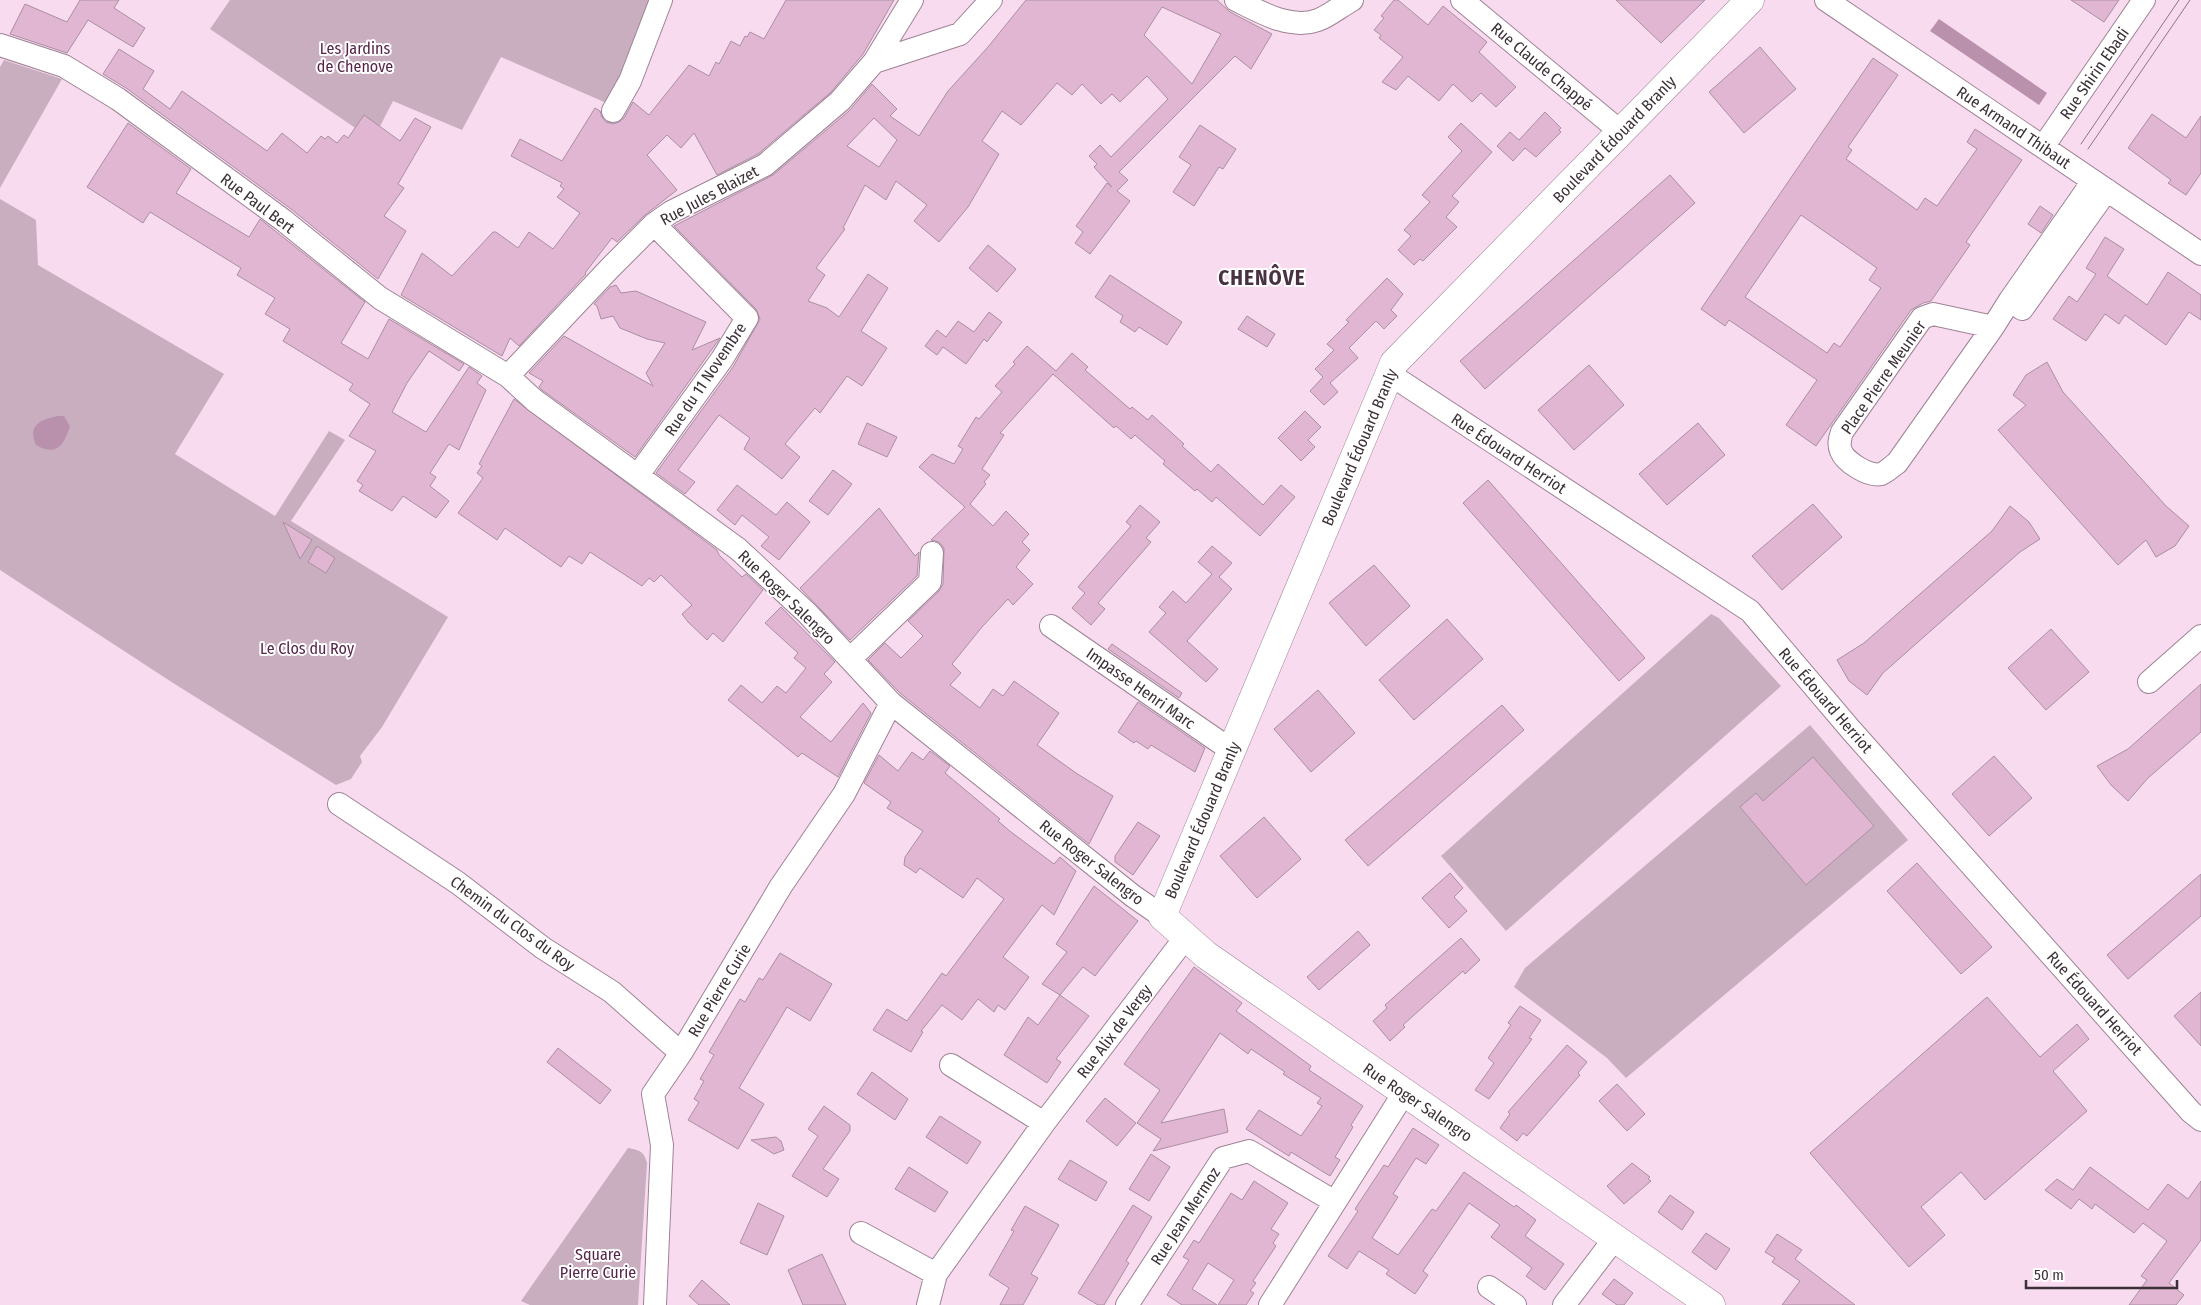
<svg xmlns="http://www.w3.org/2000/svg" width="2201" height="1305" viewBox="0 0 2201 1305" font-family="'Fira Sans Condensed',sans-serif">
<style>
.green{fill:#c9aec0}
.water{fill:#b991ad}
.building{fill:#e0b6d3;stroke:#aa8fa1;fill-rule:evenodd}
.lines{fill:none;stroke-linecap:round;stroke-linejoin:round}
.minor-casing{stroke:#9e8395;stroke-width:24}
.tertiary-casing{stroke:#9e8395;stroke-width:29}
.minor{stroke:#fff;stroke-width:22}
.tertiary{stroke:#fff;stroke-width:28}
.tram{stroke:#897682;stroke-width:1}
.labels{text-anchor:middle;stroke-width:4;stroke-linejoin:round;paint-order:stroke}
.park-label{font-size:16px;fill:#56244a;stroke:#fff}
.street-label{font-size:16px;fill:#3b3037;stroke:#fff}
.district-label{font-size:21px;font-weight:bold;letter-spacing:1px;fill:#483242;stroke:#fff}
</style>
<rect width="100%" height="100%" fill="#f9dbef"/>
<!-- green -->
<path class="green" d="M230 0H650L611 105 501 57 462 130 393 101 373 140 210 29Z
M4 60 62 79 0 188V67Z
M0 199 36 220 38 265 224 374 175 454 275 516 329 431 345 440 291 521 448 617 382 727 360 756 362 762 351 779 336 785 170 681 0 570Z
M1711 614 1719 618 1781 686 1506 931 1441 856Z
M1810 725 1908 840 1626 1078 1607 1058 1514 987 1525 968Z
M628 1148C639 1150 644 1151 647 1163L638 1305H530L521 1301Z"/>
<!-- water -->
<path class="water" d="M1939 19 2047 93 2039 105 1930 31Z
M58 416H64L70 426C64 445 57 457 36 445 27 425 41 419 58 416Z"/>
<!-- building -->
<path class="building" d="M80 0H119L114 8 145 28 133 47 88 20 67 53 10 34 25 4 67 22Z
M786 0H894L863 54 831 92 758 154 717 175 694 133 681 148 667 135 647 155 677 190 645 215 617 242 612 238 585 273 586 274 519 346 510 338 502 356 401 295 422 253 452 276 493 232H496L518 248 529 232 553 249 580 213 557 197 564 189 560 186 562 183 511 156 520 139 562 161 595 108 600 111 602 117 606 122 613 124 619 122 624 118 633 102 649 115 689 65 709 76 716 62 719 64 731 41 740 46 745 36 747 37 750 32 764 39Z
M1026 0H1217L1230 12 1272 34 1251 69 1235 56 1119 172 1128 180 1117 191 1130 201 1090 254 1075 243 1083 232 1076 226 1107 183 1112 187 1094 167 1097 164 1089 156 1100 145 1111 157 1168 99 1147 76 1120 102 1112 94 1101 104 1082 84 1072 95 1057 83 1021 125 1002 111 982 141 999 154 968 207 939 242 914 221 927 205 896 181 886 200 865 185 843 228 845 229 816 268 825 275 808 301 827 308 839 317 868 274 888 288 861 331 887 348 862 386 847 376 820 413 815 408 785 444 800 457 782 479 744 449 750 438 719 415 678 470 695 482 685 494 656 473 733 367 760 319 756 309 674 226 773 175 849 111 872 84 897 109 890 116 919 136 948 91 988 47ZM1162 7 1221 34 1192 84 1144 35ZM874 118 897 140 879 167 847 146Z
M1394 0H1398L1428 25 1443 6 1487 42 1479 52 1516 87 1496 107 1481 93 1472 102 1453 84 1439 101 1408 76 1396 90 1382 82 1403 57 1379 38 1381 35 1374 30 1384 18 1381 16Z
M1616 0H1705L1661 43Z
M2071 0H2119L2104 22Z
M1760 47 1796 89 1744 133 1709 92Z
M119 49 154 71 143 89 170 109 182 91 267 151 282 133 307 153 321 136 325 139 328 136 337 143 344 135 348 138 364 115 400 141 415 118 431 127 398 184 404 188 384 216 406 231 378 279 291 209 126 88 103 74Z
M1873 58 1898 75 1848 147 1852 150 1846 159 1917 210 1925 198 1937 206 1977 149 1967 142 1975 129 2022 160 1966 242 1970 245 1931 301 1923 303 1911 310 1816 446 1786 425 1817 380 1729 320 1725 326 1701 309ZM1801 215 1877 268 1869 280 1881 288 1840 347 1834 343 1827 353 1745 297Z
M1545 112 1561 128 1559 130 1561 132 1536 157 1525 148 1513 161 1497 146 1510 132 1519 140Z
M2152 114 2186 138 2201 116V173L2186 195 2168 183 2171 180 2128 148Z
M128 123 191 169 176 193 249 237 260 219 365 302 341 343 368 359 389 319 464 364 459 371 429 351 407 383 392 412 426 432 469 367 482 376 477 383 486 390 459 450 449 444 430 473 436 477 430 486 449 501 436 518 403 496 392 511 359 491 363 485 357 481 376 451 349 436 370 404 349 390 353 384 283 341 290 329 265 314 275 298 237 275 241 268 150 212 143 223 87 187Z
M1461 123 1492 152 1452 196 1459 202 1446 217 1457 227 1423 261 1420 259 1414 265 1398 250 1411 236 1404 230 1430 202 1422 195 1462 151 1448 137Z
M1200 125 1236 149 1223 169 1219 167 1194 206 1173 192 1191 165 1179 157Z
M1670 175 1695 203 1485 389 1460 361Z
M2040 206 2053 215 2041 233 2028 224Z
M2105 237 2124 249 2107 276 2147 305 2168 272 2201 295V320L2189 312 2166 345 2125 315 2119 324 2105 314 2086 341 2053 319 2069 296 2077 302 2096 274 2086 268Z
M988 245 1016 269 997 292 969 268Z
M1110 275 1182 322 1167 345 1139 327 1135 332 1120 322 1123 316 1095 297Z
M1387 278 1403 294 1391 310 1397 316 1384 329 1376 321 1349 348 1358 358 1330 383 1338 392 1324 405 1310 391 1323 377 1315 369 1334 350 1327 344 1349 322 1346 320Z
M616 285 621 293 636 291 706 322 692 350 720 338 635 457 542 390 539 387 543 381 529 373 564 336 653 386 646 373 665 343 647 339 620 328 613 316 601 319 597 306 594 304 610 287Z
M989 312 1002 322 987 342 984 339 966 364 943 347 937 355 925 346 937 330 946 337 958 321 974 332Z
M1247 316 1275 334 1267 347 1238 329Z
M1027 346 1056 371 1072 353 1088 367 1085 370 1130 409 1132 407 1148 420 1152 415 1184 444 1182 446 1211 472 1218 464 1263 505 1281 485 1295 497 1260 536 1216 497 1212 502 1197 489 1195 491 1163 464 1165 461 1135 435 1131 439 1116 426 1114 428 1053 374 1000 433 1004 435 982 469 990 475 984 482 986 484 970 504 993 526 1006 511 1029 534 1022 542 1030 550 1016 567 1033 584 1013 605 1008 599 982 627 952 664 961 673 950 685 980 708 993 689 1003 696 1014 681 1059 713 1037 745 1076 773 1113 796 1089 844 900 693 868 660 885 643 901 658 923 636 908 621 939 591 943 584 944 548 939 542 931 540 965 507 919 467 932 454 954 464 963 449 958 446 976 417 979 419 1002 392 995 386 1015 364 1013 362Z
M2047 362 2063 392 2166 506 2189 526 2175 546 2156 557 2146 540 2118 565 1998 430 2026 405 2013 395 2026 375Z
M1589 365 1624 405 1574 450 1538 410Z
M514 399 717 550 719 555 742 577 746 574 763 590 723 642 713 633 707 640 688 622 682 614 692 605 661 575 654 582 649 578 642 586 590 552 582 564 569 556 561 567 505 528 497 540 458 513 483 478 477 473 482 466 479 464Z
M1305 411 1321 427 1308 440 1315 447 1301 461 1278 438Z
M867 423 897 437 887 457 858 444Z
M1698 423 1725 455 1667 505 1639 474Z
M833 470 852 484 828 515 809 501Z
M1488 480 1645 658 1619 681 1463 503Z
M737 485 776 515 787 502 810 522 779 560 761 546 769 537 742 515 735 525 717 510Z
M1813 504 1842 537 1782 590 1752 556Z
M1140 505 1160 522 1146 538 1151 542 1098 603 1105 609 1091 625 1072 608 1085 593 1078 587 1131 526 1126 522Z
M2010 506 2029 522 2040 539 2020 552 1883 673 1867 695 1849 681 1837 660 1864 643 1992 531Z
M879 508 915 556 919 552 917 576 850 640 800 588Z
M283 522 312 540 300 559Z
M317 546 335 558 326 573 308 562Z
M1212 546 1232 563 1219 577 1232 589 1187 641 1218 669 1206 682 1149 632 1166 613 1159 607 1173 591 1186 603 1212 574 1198 562Z
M1374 565 1410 606 1366 646 1329 603Z
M781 607 835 662 824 674 832 682 800 717 831 742 863 703 871 713 838 777 802 753 798 757 728 700 741 685 762 703 777 686 786 693 806 668 794 658 798 653 765 623Z
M1447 619 1483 659 1414 720 1379 680Z
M2051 629 2089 672 2046 710 2008 668Z
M1112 644 1182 693 1179 698 1108 649Z
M2201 684V732L2148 778 2128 801 2111 785 2097 766 2128 749Z
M1318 690 1355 733 1311 772 1274 729Z
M1138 702 1205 748 1195 772 1151 745 1148 749 1136 741 1134 743 1118 732Z
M1502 705 1524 730 1368 866 1345 840Z
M930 751 950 766 945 773 1000 819 998 821 1011 832 1054 864 1060 857 1076 871 1054 915 1042 905 1003 957 1029 977 1005 1010 998 1005 994 1012 978 999 962 1020 942 1005 921 1031 923 1032 911 1052 873 1030 887 1009 907 1021 942 973 946 976 1004 899 977 878 963 898 920 868 916 873 904 865 905 857 923 831 887 808 891 802 864 783 879 755 898 771 912 752 923 760Z
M1994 756 2032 798 1989 836 1952 794Z
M1813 757 1874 826 1806 885 1740 807 1756 793 1763 801Z
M1264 817 1301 859 1257 898 1220 856Z
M1138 822 1160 836 1133 875 1115 862V856Z
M1917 863 1992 947 1961 974 1887 891Z
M1450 873 1463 888 1454 897 1467 911 1449 928 1422 898Z
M2201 874V916L2128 979 2107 955Z
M1094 886 1138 921 1095 976 1083 967 1060 995 1042 984 1067 952 1056 944Z
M1358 931 1370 945 1319 990 1307 977Z
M1461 938 1480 960 1465 974 1463 971 1403 1025 1405 1027 1390 1041 1373 1021 1387 1008 1385 1005Z
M780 953 832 984 810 1021 787 1007 739 1088 764 1104 738 1149 688 1120 699 1102 694 1099 704 1081 700 1079 714 1055 709 1052 740 999 745 1002 759 978 763 980Z
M1194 967 1242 1003 1236 1011 1311 1066 1309 1070 1363 1106 1351 1125 1353 1127 1335 1157 1340 1160 1330 1176 1291 1152 1289 1156 1246 1129 1259 1110 1301 1136 1322 1106 1317 1103 1321 1098 1283 1074 1285 1072 1251 1049 1248 1054 1220 1033 1161 1123 1224 1109 1228 1132 1153 1151 1161 1139 1137 1123 1160 1090 1124 1064Z
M2201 992V1046L2174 1016Z
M1060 995 1089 1016 1056 1059 1061 1062 1047 1083 1004 1055 1028 1017 1038 1025Z
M1987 997 2040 1057 2077 1024 2089 1039 2053 1071 2087 1111 1985 1200 1961 1172 1921 1207 1945 1235 1909 1267 1810 1153Z
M1520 1006 1541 1020 1529 1038 1532 1039 1489 1099 1475 1090 1494 1063 1488 1058 1511 1025 1508 1023Z
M1567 1045 1587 1062 1578 1073 1580 1075 1527 1136 1523 1133 1517 1141 1500 1128 1510 1114 1508 1112Z
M558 1048 611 1090 600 1104 547 1062Z
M872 1072 908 1099 895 1120 857 1094Z
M1617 1084 1645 1114 1627 1131 1599 1101Z
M1105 1098 1136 1123 1117 1146 1086 1121Z
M824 1106 850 1125V1131L823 1169 839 1179 827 1197 792 1176 818 1136 808 1129Z
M940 1116 981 1142 967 1164 926 1137Z
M1413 1128 1439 1145 1426 1164 1416 1158 1393 1194 1398 1197 1372 1238 1398 1255 1432 1209 1436 1211 1464 1172 1514 1207 1516 1205 1536 1220 1525 1236 1564 1264 1545 1290 1526 1276 1532 1268 1491 1237 1500 1225 1469 1203 1423 1271 1428 1275 1415 1294 1386 1274 1389 1270 1359 1251 1347 1269 1328 1256 1358 1211 1355 1209 1384 1165 1388 1167Z
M776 1137 781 1141 784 1150 774 1154 751 1140Z
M1151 1154 1170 1167 1149 1201 1129 1189Z
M1070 1160 1107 1182 1096 1201 1058 1179Z
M1632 1163 1650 1177 1648 1179 1651 1181 1624 1204 1607 1186Z
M909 1167 948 1192 935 1212 895 1189Z
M2090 1167 2148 1210 2168 1184 2188 1199 2201 1181V1240L2169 1283 2184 1295 2176 1305H2129L2147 1280 2141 1276 2167 1241 2143 1223 2134 1233 2095 1204 2092 1209 2079 1199 2071 1209 2045 1190 2057 1179 2073 1190Z
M1254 1181 1288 1203 1271 1229 1279 1234 1273 1243 1276 1246 1253 1281 1256 1283 1250 1291 1254 1293 1246 1305H1218L1234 1280 1208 1263 1192 1289 1217 1305H1182L1167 1295 1189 1260 1183 1257 1194 1240 1199 1243 1231 1193 1242 1200Z
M1670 1195 1694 1212 1682 1230 1658 1212Z
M758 1203 784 1216 767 1255 740 1243Z
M1133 1205 1152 1217 1126 1261 1129 1263 1104 1305H1098L1078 1293Z
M1025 1206 1059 1225 1031 1274 1038 1278 1023 1305H1000L1009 1288 989 1275 1014 1231 1011 1230Z
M1706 1233 1730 1249 1716 1270 1692 1252Z
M1777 1234 1802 1250 1795 1259 1855 1305H1782L1800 1281 1772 1262 1775 1258 1765 1252Z
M822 1254 846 1305H803L788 1270Z
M1614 1279 1633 1293 1624 1305H1617L1602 1294Z
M702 1280 730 1305H699L689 1296Z"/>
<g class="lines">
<!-- minor casing -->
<g class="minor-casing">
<path id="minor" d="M1236 0C1260 12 1290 30 1318 20 1329 16 1341 6 1352 0
M1462 0 1621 132
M1826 0 2201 254
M0 45 64 66 118 99 283 220 380 298 508 376 534 400 738 549 807 613 891 703 1133 896 1162 916
M874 62 960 34 991 0
M613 111 630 81 661 0
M2043 147 2144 0
M2093 181 2010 300 2022 309 2107 190
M1993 327 1897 463C1892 466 1887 472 1881 474 1869 477 1845 462 1841 451 1838 444 1840 438 1842 432L1922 318 1933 314 1993 327 2010 300
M1388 373 1750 611 1851 730 2191 1112 2201 1120
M508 376 611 267 654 224 671 212 765 165 840 101 874 62 912 0
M638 475 722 359 747 318 654 224
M1051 626 1231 750
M850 659 930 582 932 553
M2149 682 2201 636
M339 804 458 883 543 948 612 992 681 1053
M951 1065 1044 1123
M861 1233 936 1274
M1489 1287 1515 1305
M655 1305 662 1145 653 1094 681 1053 781 886 844 794 891 703
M928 1305 936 1274 1044 1123 1185 938
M1127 1305 1223 1158 1249 1151 1335 1202
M1270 1305 1404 1093
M1564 1305 1615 1238"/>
</g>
<!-- tertiary casing -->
<g class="tertiary-casing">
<path id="tertiary" d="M1711 1305 1206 955 1162 916 1394 363 1750 0"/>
</g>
<!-- minor -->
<use href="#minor" class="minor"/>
<!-- tertiary -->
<use href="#tertiary" class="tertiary"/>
<!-- tram -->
<path class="tram" d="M2081 144 2179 0
M2088 149 2190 0"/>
</g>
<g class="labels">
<!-- park labels -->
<g class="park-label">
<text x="355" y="54">Les Jardins<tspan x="355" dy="18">de Chenove</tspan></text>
<text x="307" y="654">Le Clos du Roy</text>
<text x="598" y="1260">Square<tspan x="598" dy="18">Pierre Curie</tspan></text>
</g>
<!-- street labels -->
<g class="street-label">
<text transform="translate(1542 66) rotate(40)" y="6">Rue Claude Chappé</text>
<text transform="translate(2094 73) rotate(-55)" y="6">Rue Shirin Ebadi</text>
<text transform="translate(2014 127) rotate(34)" y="6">Rue Armand Thibaut</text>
<text transform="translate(1614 139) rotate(-46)" y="6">Boulevard Édouard Branly</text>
<text transform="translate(709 195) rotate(-28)" y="6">Rue Jules Blaizet</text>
<text transform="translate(258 203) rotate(37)" y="6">Rue Paul Bert</text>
<text transform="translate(1883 377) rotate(-55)" y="6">Place Pierre Meunier</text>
<text transform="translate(705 379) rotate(-56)" y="6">Rue du 11 Novembre</text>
<text transform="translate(1359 447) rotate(-67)" y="6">Boulevard Édouard Branly</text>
<text transform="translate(1509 453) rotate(33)" y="6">Rue Édouard Herriot</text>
<text transform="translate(787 597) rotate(44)" y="6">Rue Roger Salengro</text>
<text transform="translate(1141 688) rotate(35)" y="6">Impasse Henri Marc</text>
<text transform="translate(1826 700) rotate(49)" y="6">Rue Édouard Herriot</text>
<text transform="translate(1202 820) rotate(-67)" y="6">Boulevard Édouard Branly</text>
<text transform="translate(1092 862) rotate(38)" y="6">Rue Roger Salengro</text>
<text transform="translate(513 923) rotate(36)" y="6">Chemin du Clos du Roy</text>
<text transform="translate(719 990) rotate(-59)" y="6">Rue Pierre Curie</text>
<text transform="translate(2095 1003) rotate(48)" y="6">Rue Édouard Herriot</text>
<text transform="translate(1114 1031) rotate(-53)" y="6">Rue Alix de Vergy</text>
<text transform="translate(1418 1102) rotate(34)" y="6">Rue Roger Salengro</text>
<text transform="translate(1185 1216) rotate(-57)" y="6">Rue Jean Mermoz</text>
</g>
<!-- district labels -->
<g class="district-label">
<text x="1262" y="285">CHENÔVE</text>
</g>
</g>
<!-- scale -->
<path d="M2026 1280v8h151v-8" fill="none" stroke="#3b3037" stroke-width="2.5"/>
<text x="2034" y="1280" font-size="15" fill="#3b3037" stroke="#ffffff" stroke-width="4" paint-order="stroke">50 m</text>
</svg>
